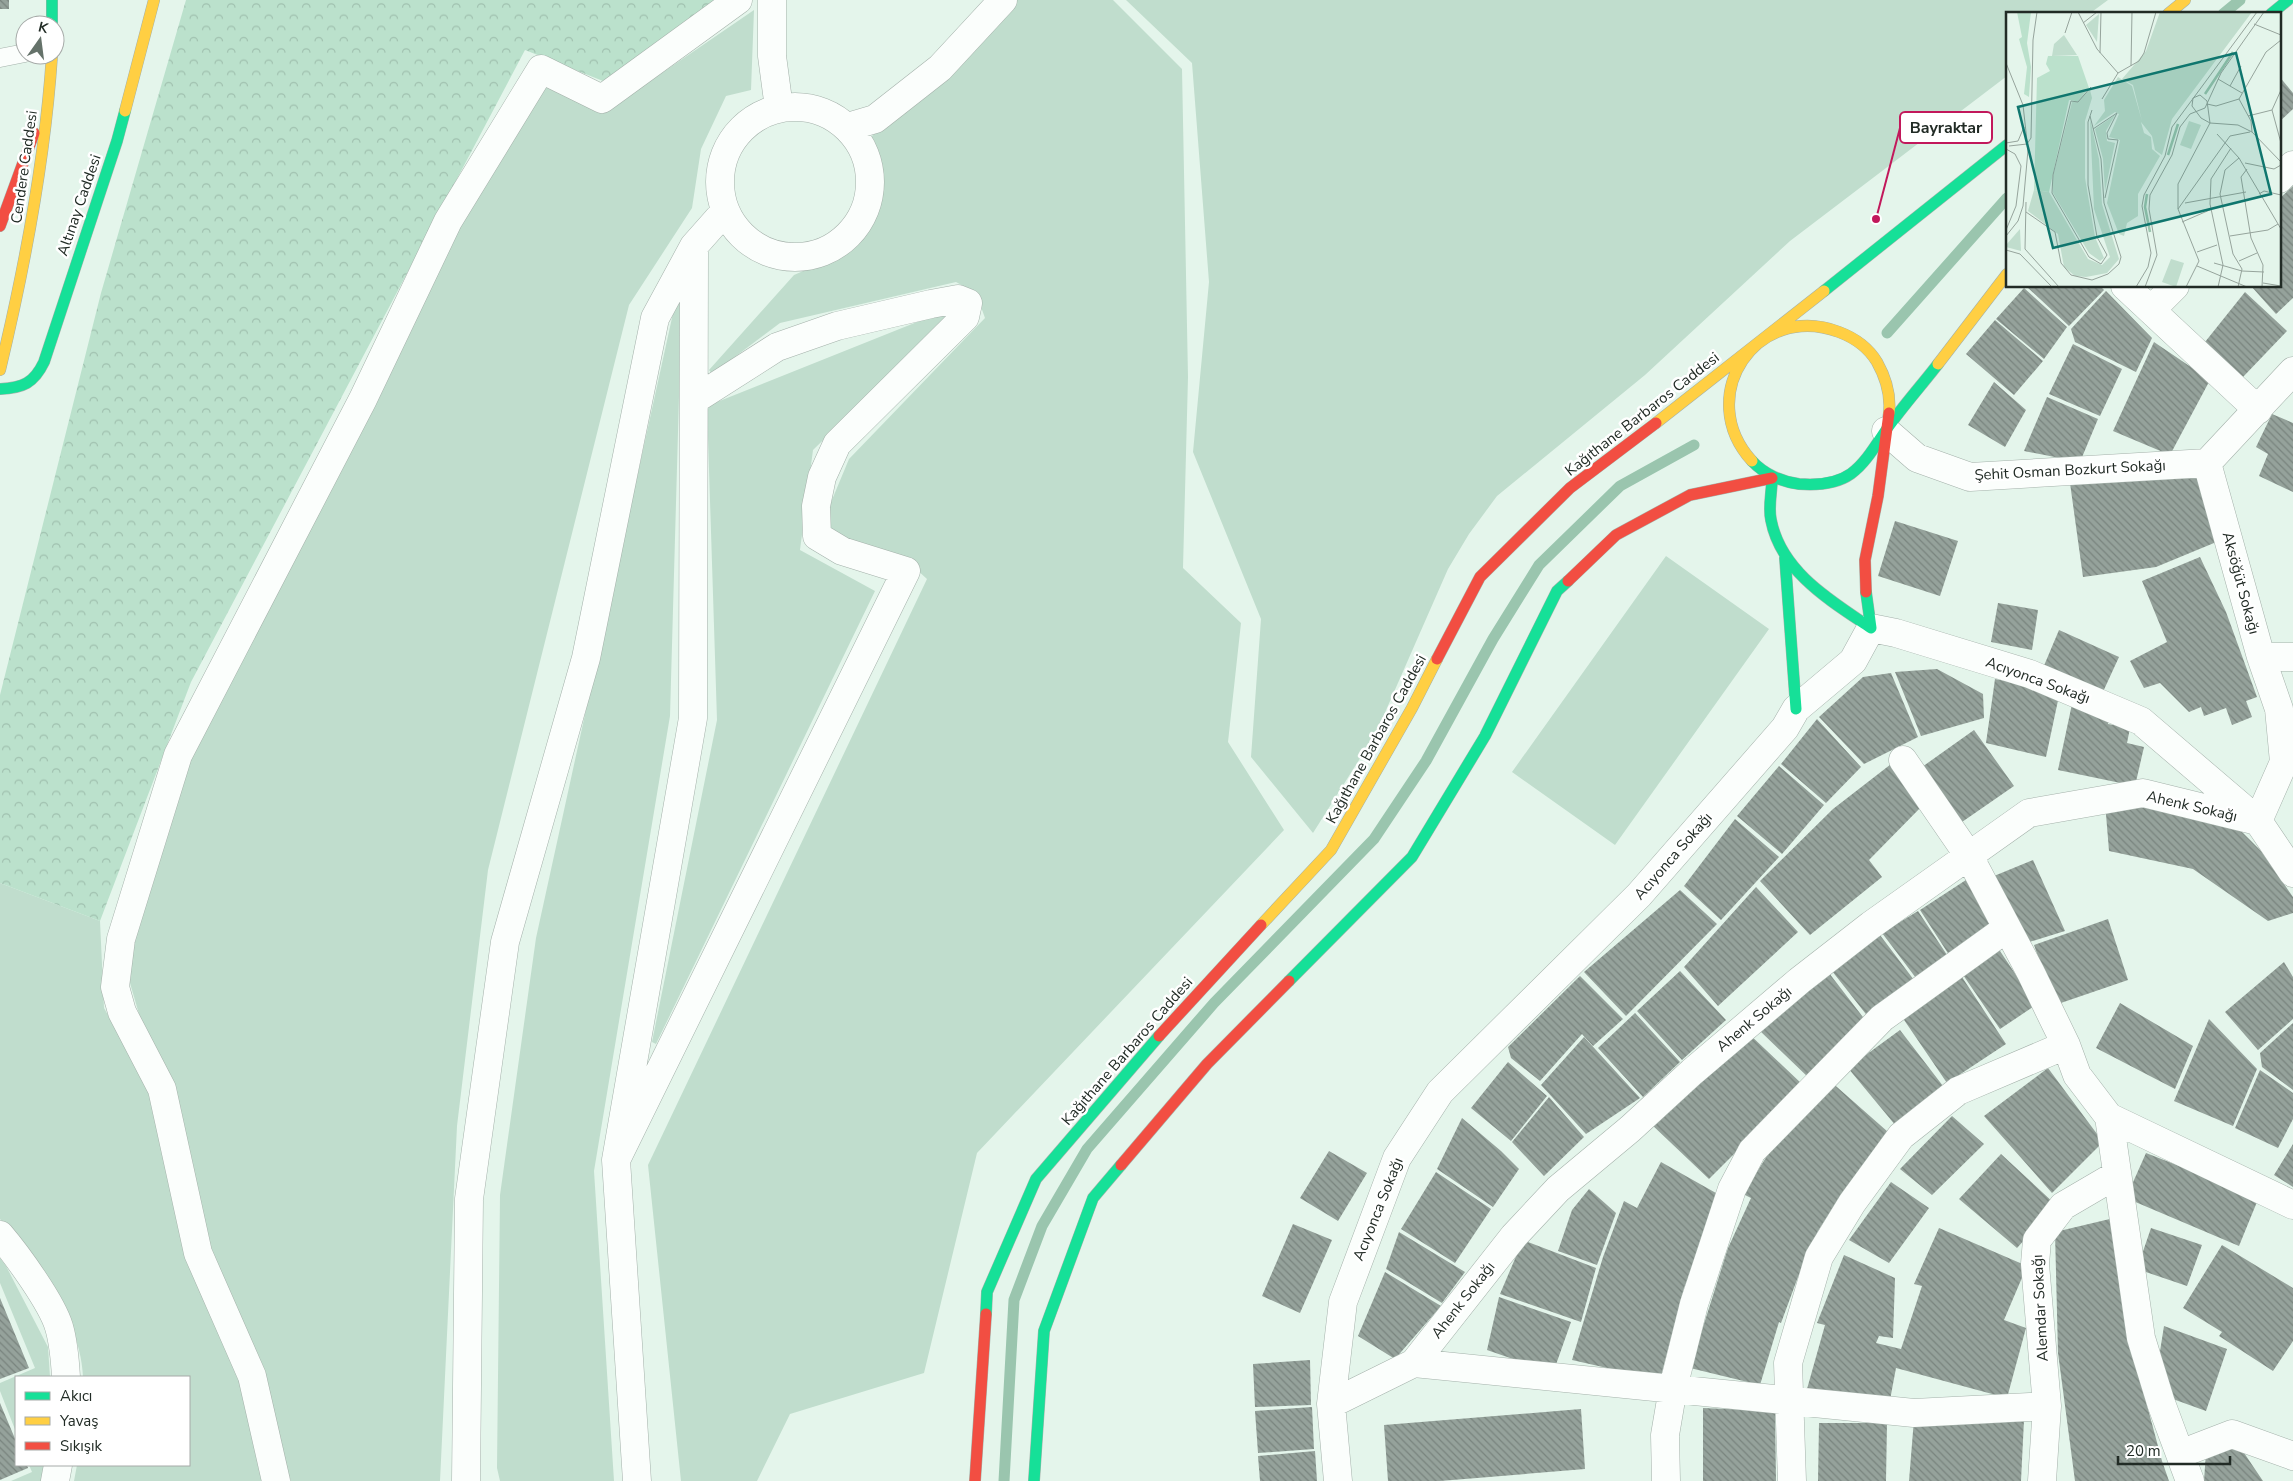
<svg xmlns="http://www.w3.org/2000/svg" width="2293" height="1481" viewBox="0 0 2293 1481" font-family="'Nunito Sans',sans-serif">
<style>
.green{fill:#c0ddcd}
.forest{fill:url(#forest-crowns)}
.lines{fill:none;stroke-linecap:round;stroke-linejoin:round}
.stream{stroke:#9ac5ae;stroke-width:11}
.building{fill:url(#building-back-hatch)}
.lane-casing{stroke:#a4b1aa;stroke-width:19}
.street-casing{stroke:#a4b1aa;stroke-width:29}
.fast-casing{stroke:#a4b1aa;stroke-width:12}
.slow-casing{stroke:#a4b1aa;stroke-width:12}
.jam-casing{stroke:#a4b1aa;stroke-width:12}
.lane{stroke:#fbfefc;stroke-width:18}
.street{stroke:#fbfefc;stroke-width:28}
.fast{stroke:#16e098;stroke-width:11}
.slow{stroke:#ffcf43;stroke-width:11}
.jam{stroke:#f24e42;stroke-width:11}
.labels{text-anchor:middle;stroke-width:5;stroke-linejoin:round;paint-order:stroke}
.street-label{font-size:15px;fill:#212b25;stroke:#fff}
.inset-river{fill:none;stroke:#9ac5ae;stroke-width:2.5}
.inset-road{fill:none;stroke:#96a49c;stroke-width:1}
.view{fill:#0f766e;fill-opacity:0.15;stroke:#0f766e;stroke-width:2.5}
.inset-edge{fill:none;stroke:#212b25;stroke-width:2.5}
.leader{fill:none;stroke:#c2185b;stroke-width:2}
.callout-dot{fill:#c2185b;stroke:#fff;stroke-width:2}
.callout{fill:#fff;stroke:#c2185b;stroke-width:2}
.callout-label{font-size:16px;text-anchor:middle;font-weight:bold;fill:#212b25}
</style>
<defs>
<pattern id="forest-crowns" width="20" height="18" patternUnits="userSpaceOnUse" patternTransform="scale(1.25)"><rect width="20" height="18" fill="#bbe1cc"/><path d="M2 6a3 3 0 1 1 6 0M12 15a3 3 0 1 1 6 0" fill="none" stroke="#a0c1af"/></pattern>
<pattern id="building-back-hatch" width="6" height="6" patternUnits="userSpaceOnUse" patternTransform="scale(1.25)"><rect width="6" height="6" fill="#95a29b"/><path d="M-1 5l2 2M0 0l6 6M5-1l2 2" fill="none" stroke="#79847e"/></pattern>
</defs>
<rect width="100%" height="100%" fill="#e4f5eb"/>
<!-- green -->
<path class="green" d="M1010 0H1113L1182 69 1188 377 1183 568 1241 623 1228 742 1284 830 977 1153 924 1373 790 1414 757 1481H681L648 1165 927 579 904 558 839 538 824 519 849 459 985 318 976 293 956 282 780 323 712 374 709 370 794 275 854 249 878 212 883 176 871 137Z
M1126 0H2108L2089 14H2007V76L1790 241 1645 375 1497 496 1469 534 1448 569 1376 733 1313 833 1251 757 1261 619 1193 452 1209 282 1192 63Z
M754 10 751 90 726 96 701 149 692 208 629 305 488 870 457 1126 440 1481H291L209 1255 130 983 132 933 180 768 455 229 548 82 605 112Z
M682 290 670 716 594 1171 614 1481H500L497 1468 500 1195 536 938 677 295Z
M942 312 946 320 813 450 800 550 875 591 656 1044 652 1042 717 720 707 406Z
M1666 556 1769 629 1615 845 1512 772Z
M0 883 100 921 104 1008 151 1091 240 1379 265 1481H74L77 1465H189V1377H83C81 1321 37 1259 0 1219Z
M0 1258 6 1266 48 1347 50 1377H16V1432L0 1391V1383L35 1368 0 1283Z
M29 1465H44L41 1481H11L32 1472Z"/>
<!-- forest -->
<path class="forest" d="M186 0H721L603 81 525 50 191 682 100 921 0 883V695L101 293Z"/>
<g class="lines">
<!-- stream -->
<path class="stream" d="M2223 14 2240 0
M1887 333 2007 198
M1004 1481 1014 1300 1042 1226 1087 1149 1214 1003 1374 839 1426 761 1493 639 1539 565 1620 486 1694 445"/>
</g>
<!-- building -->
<path class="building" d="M0 0H9V9H0Z
M2279 76 2293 93V109L2279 122Z
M2293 186V298L2276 314 2251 286H2279V199Z
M2026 286H2100L2104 290 2069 326Z
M2024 288 2067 327 2044 359 1996 319Z
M2106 291 2152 338 2136 372 2075 342 2071 329Z
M2245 292 2287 331 2243 377 2201 347Z
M1995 320 2043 361 2014 395 1966 354Z
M2154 342 2210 380 2170 455 2113 431Z
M2073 344 2122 369 2100 416 2049 394Z
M1994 382 2026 410 2005 447 1968 425Z
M2047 397 2098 419 2080 462 2024 451Z
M2272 414 2293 423V492L2259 476 2268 454 2256 447Z
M2198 472 2220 536 2214 543 2156 567 2083 577 2070 483Z
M1895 521 1958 541 1940 596 1878 576Z
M2200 557 2226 612 2257 697 2246 701 2252 717 2232 725 2226 708 2204 716 2201 707 2189 712 2160 683 2144 688 2130 661 2167 642 2142 581Z
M1998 603 2038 610 2032 650 1991 642Z
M2059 630 2119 657 2102 694 2043 668Z
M1937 669 1983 694 1984 718 1921 736 1895 672Z
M1891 673 1918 737 1864 764 1819 717 1863 677Z
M1995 679 2060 691 2046 757 1986 743Z
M2072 704 2110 713 2108 724 2130 728 2127 743 2144 747 2135 786 2058 770Z
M1817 719 1861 767 1826 803 1781 764Z
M1974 730 2014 786 1962 822 1922 767Z
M1895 761 1923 805 1869 860 1882 877 1810 935 1760 881 1833 809Z
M1779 766 1824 805 1782 854 1737 816Z
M2136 799 2232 822 2261 851 2293 897V913L2268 921 2193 869 2109 851 2105 802Z
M1735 819 1779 857 1721 920 1684 886Z
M2033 860 2065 931 2023 944 1994 876Z
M1969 878 1999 930 1953 961 1920 910Z
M1756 887 1798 932 1718 1006 1684 967Z
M1680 890 1717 924 1626 1016 1584 972Z
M1918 911 1951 961 1919 982 1882 933Z
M2108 919 2128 980 2055 1005 2034 945Z
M1880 935 1917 984 1869 1018 1832 971Z
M1998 948 2036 1005 2000 1029 1961 972Z
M2284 962 2293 977V1019L2258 1050 2225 1012Z
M1680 971 1726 1020 1682 1060 1637 1011Z
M1829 973 1866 1021 1810 1079 1758 1029Z
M1960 974 2006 1044 1947 1083 1900 1014Z
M1580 976 1623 1019 1593 1046 1582 1034 1540 1081 1511 1058 1508 1047Z
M2120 1003 2193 1046 2175 1089 2096 1048Z
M1635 1013 1680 1062 1643 1097 1598 1048Z
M2209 1019 2257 1069 2233 1126 2174 1101Z
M2293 1023V1090L2262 1067 2260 1053Z
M1900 1030 1943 1086 1896 1126 1848 1068Z
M1747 1032 1803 1085 1709 1179 1650 1123Z
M1584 1037 1640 1098 1586 1134 1541 1085Z
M1508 1062 1547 1096 1511 1141 1471 1108Z
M2048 1068 2103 1142 2052 1193 1984 1116Z
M2260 1070 2293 1093V1119L2278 1148 2235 1128Z
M1829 1080 1888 1132 1842 1193 1818 1231 1798 1277 1781 1323 1779 1322 1760 1385 1690 1368 1728 1248 1751 1198 1743 1194 1772 1148Z
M1549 1097 1584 1137 1544 1176 1512 1142Z
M1952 1116 1984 1144 1932 1195 1900 1169Z
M1462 1118 1501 1151 1519 1169 1493 1207 1437 1169Z
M2293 1144V1187L2274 1175Z
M1329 1151 1367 1173 1338 1221 1300 1198Z
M2146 1153 2259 1197 2239 1246 2126 1198Z
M2001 1154 2056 1205 2017 1248 1959 1199Z
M1661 1162 1723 1197 1684 1288 1660 1380 1572 1360 1603 1257 1624 1201 1637 1208Z
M1436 1172 1491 1209 1455 1263 1401 1229Z
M1891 1182 1929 1208 1889 1263 1849 1240Z
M1589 1189 1616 1213 1597 1265 1558 1251 1572 1210Z
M2114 1218 2137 1368 2162 1461 2169 1481H2075L2058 1353 2055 1232Z
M1293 1224 1332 1240 1300 1313 1262 1296Z
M1939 1228 2027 1266 2004 1320 2026 1328 2007 1398 1896 1368 1890 1400 1807 1389 1825 1325 1817 1323 1844 1255 1895 1278 1893 1338 1879 1336 1876 1343 1901 1349 1922 1286 1914 1284Z
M2151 1228 2202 1245 2187 1286 2137 1269Z
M1399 1232 1465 1272 1442 1303 1386 1269Z
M1523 1240 1596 1268 1581 1322 1500 1294Z
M2222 1245 2293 1288V1341L2273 1371 2219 1336 2222 1332 2183 1308Z
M1385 1272 1441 1306 1395 1359 1358 1336Z
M1499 1297 1571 1322 1553 1373 1487 1350Z
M0 1298 29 1368 0 1379Z
M2164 1326 2227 1349 2206 1411 2170 1398 2158 1364Z
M1310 1360 1311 1405 1255 1407 1253 1364Z
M0 1403 16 1441V1465H27L28 1468 0 1480Z
M1312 1407 1314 1449 1258 1453 1255 1411Z
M1703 1408 1775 1411 1776 1481H1703Z
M1581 1409 1585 1469 1440 1481H1388L1384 1425Z
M1914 1419 2024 1420 2021 1481H1909Z
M1819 1423H1887L1886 1481H1818Z
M2236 1441 2263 1481H2204L2206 1452Z
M1315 1451 1317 1481H1260L1258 1456Z"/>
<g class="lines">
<!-- lane casing -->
<g class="lane-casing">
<path id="lane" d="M0 58 25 53"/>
</g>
<!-- street casing -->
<g class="street-casing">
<path id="street" d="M772 0V56L779 108
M720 182a75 75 0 1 1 150 0a75 75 0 1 1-150 0Z
M848 127 875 119 940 68 1003 0
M2279 179 2293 165
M2125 286 2258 410
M2151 310 2175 286
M1886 431 1917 458 1970 477 2207 463
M2261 657H2293
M1903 760 1969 856 2031 973 2066 1045
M2258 821 2284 762 2279 709 2261 657 2207 463 2293 371
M2109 1117 2293 1205
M616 1160 906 571 842 551 817 536 816 506 822 477 837 444 965 317 968 303 958 299 931 304 837 326 777 347 694 400
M0 1235C17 1255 52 1303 59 1327 64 1344 65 1360 66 1377
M1414 1363 1914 1413 2047 1406
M1331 1404 1414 1363 1514 1236 1558 1189 1630 1129 1692 1072 1799 981 1871 925 2029 813 2143 793 2253 820
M2180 1454 2232 1434 2293 1456
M55 1481 58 1465
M276 1481 252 1376 198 1253 162 1089 122 1012 115 987 121 939 178 755 363 399 448 221 541 69 602 99 738 0
M466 1481 469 1199 505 942 586 658 655 318 694 246 725 211
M637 1481 616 1160 693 718 694 250
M1338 1481 1331 1404 1343 1302 1397 1158 1440 1092 1639 895 1785 728 1796 709 1853 661 1871 628 1896 633 2030 674 2141 721 2258 821 2293 873
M1666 1481 1665 1435 1673 1388 1694 1304 1732 1189 1752 1151 1882 1018 2007 928
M1792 1481 1788 1363 1819 1257 1852 1203 1901 1136 1958 1091 2066 1045 2077 1075 2109 1117 2141 1338 2161 1403 2190 1481
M2042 1481 2047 1406 2035 1264 2037 1240 2063 1206 2116 1175"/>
</g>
<!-- fast casing -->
<g class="fast-casing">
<path id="fast" d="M52 0V25
M2271 14 2288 0
M1824 291 2007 145
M0 389C23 388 34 383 44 362L117 141 125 111
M1752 461C1764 474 1782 482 1799 484 1850 488 1861 468 1886 430 1902 407 1921 386 1938 364
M1772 478C1772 492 1768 507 1771 520 1781 572 1831 601 1871 628L1866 592
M1785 558 1796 709
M1289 981 1412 857 1485 736 1557 591 1568 581
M986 1314 987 1292 1036 1179 1159 1036
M1034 1481 1044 1331 1093 1198 1121 1165"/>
</g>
<!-- slow casing -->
<g class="slow-casing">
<path id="slow" d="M2168 14 2185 0
M125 111 154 0
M1938 364 2007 274
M0 370C25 266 45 162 52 55
M1656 423 1824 291
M1752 461C1693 396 1757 301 1839 332 1855 338 1868 347 1877 362 1886 378 1891 395 1889 413
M1261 925 1331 850 1412 708 1437 659"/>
</g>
<!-- jam casing -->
<g class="jam-casing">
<path id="jam" d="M0 226 34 133
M1568 581 1616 535 1690 495 1772 478
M1866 592 1865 560 1878 496 1889 413
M1437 659 1480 577 1570 488 1656 423
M1159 1036 1261 925
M1121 1165 1207 1064 1289 981
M975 1481 986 1314"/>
</g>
<!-- lane -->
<use href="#lane" class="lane"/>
<!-- street -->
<use href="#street" class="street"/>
<!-- fast -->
<use href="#fast" class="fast"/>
<!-- slow -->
<use href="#slow" class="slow"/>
<!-- jam -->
<use href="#jam" class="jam"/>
</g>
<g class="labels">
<!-- street labels -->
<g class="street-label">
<text transform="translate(24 167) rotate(-82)" y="5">Cendere Caddesi</text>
<text transform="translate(79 205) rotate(-71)" y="5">Altınay Caddesi</text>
<text transform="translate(1642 414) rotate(-38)" y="5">Kağıthane Barbaros Caddesi</text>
<text transform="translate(2070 470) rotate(-3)" y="5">Şehit Osman Bozkurt Sokağı</text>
<text transform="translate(2241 583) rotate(75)" y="5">Aksöğüt Sokağı</text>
<text transform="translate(2038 680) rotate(20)" y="5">Acıyonca Sokağı</text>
<text transform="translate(1376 739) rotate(-61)" y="5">Kağıthane Barbaros Caddesi</text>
<text transform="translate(2192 806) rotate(13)" y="5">Ahenk Sokağı</text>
<text transform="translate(1673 856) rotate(-49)" y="5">Acıyonca Sokağı</text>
<text transform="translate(1754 1019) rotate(-40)" y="5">Ahenk Sokağı</text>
<text transform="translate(1127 1051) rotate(-49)" y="5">Kağıthane Barbaros Caddesi</text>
<text transform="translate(1378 1209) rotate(-68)" y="5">Acıyonca Sokağı</text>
<text transform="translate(1463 1300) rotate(-52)" y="5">Ahenk Sokağı</text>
<text transform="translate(2040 1308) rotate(-93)" y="5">Alemdar Sokağı</text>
</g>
</g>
<!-- overview -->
<g transform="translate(2006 12)">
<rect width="275" height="275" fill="#e4f5eb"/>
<path d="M154 0H246L166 107 156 143 149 138 146 124 135 110 138 121 145 125 146 137 154 144 132 182V204L121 211 118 224 113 222 101 191 114 128 103 125 113 102 109 100 88 114 99 99 98 88 112 65 126 74 136 109 127 73 116 67 140 39ZM58 23 71 43H72L46 44 48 32ZM84 78 86 86 79 109V166L89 225 98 246 94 249 83 241 47 181V164L66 90ZM109 103 100 119 101 129 109 131 99 179 97 147 89 117ZM84 107 93 147 96 192 113 247 101 261 80 265 69 264 58 255 52 222 22 199 28 178 43 180 82 247 96 253 104 245 88 197ZM183 109 195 113 185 137 174 133ZM14 217 15 239 0 235V233ZM165 247 178 251 170 275 156 270Z" fill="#c0ddcd"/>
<path d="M11 0H25L21 31 25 55 23 85 18 82 21 55 13 27 16 25ZM42 44H72L83 76 71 89 63 88 43 180 28 178 31 66 44 59 40 52Z" fill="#bbe1cc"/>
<path d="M93 2 91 30 80 13Z" fill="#c0ddcd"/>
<path class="inset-river" d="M199 82 227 40M162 143 172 112M141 182 139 195 144 220"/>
<path class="inset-road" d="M72 0 91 37 112 61 133 49 138 41 150 0M77 11 91 0M248 12 275 23M59 21 66 0M94 41 95 0M0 51 17 93 22 138 17 194 12 209 0 224M125 54 126 0M212 67 236 81M224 74 235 54M85 75 72 90 65 89 47 163 46 181 83 245 95 252 101 243 91 225 82 173V110L86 98M275 78 266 98 275 131M194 83 201 89 204 111 195 106 186 94 187 86ZM96 87 112 61M201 92 210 94 233 87M242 104 266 98M87 117 111 101 101 121 102 127 112 128 99 186M246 120 245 109 233 87 260 40 275 28M211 122 233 146M0 131 12 129 18 115M21 132 25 126 27 28 31 0M3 134 21 132M0 137 9 142 15 154 10 194 0 218M239 151 268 157 275 153M241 157 235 165 245 226 257 253 256 275M253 182 258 179 275 183M20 190 19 237 53 275M179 191 240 180M172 197 224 124 244 120M20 200 49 220 55 251 65 263 86 268 102 262 113 252 115 245 98 191 95 147 84 104M176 210 206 197M224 224 262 218 272 212M0 238 14 242 46 275M191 240 211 233M233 249 251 241M208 251 236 259 258 260M191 254 241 275M257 271 275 274M130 275 142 255 145 241 136 194 138 183 159 144 166 115 251 0M139 275 151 243 143 197 144 183 166 143 174 115 184 102 199 96 215 61 258 0M180 275 193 249 172 197V172L204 111 232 113 246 120 275 150M212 275 217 253 204 192 205 167 225 136M232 275 236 257 227 242 214 182 219 158 233 146 275 217"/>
<path class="view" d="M230 41 265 182 47 236 12 95Z"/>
<rect width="275" height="275" class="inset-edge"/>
</g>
<!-- callouts -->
<path class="leader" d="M1876 219L1900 128"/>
<circle class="callout-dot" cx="1876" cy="219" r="5"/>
<rect class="callout" x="1900" y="112" width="92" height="31" rx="5"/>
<g class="callout-label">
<text x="1946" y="133">Bayraktar</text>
</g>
<!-- legend -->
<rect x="15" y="1376" width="175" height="90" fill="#ffffff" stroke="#a6aaa8"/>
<rect x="25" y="1392" width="25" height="8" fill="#16e098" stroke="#a6aaa8"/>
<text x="60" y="1401" font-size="15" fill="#212b25">Akıcı</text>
<rect x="25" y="1417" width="25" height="8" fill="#ffcf43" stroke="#a6aaa8"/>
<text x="60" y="1426" font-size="15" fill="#212b25">Yavaş</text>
<rect x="25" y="1442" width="25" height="8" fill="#f24e42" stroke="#a6aaa8"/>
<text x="60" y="1451" font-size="15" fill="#212b25">Sıkışık</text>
<!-- north arrow -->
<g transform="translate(40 40) rotate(14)"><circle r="24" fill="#ffffff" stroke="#a6aaa8"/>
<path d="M0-4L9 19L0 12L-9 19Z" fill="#65726a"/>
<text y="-8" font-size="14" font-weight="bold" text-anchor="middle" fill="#212b25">K</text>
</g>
<!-- scale -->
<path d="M2118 1456v8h112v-8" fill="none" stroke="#212b25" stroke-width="2.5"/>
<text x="2126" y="1456" font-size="15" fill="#212b25" stroke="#ffffff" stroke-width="4" paint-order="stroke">20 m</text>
</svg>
